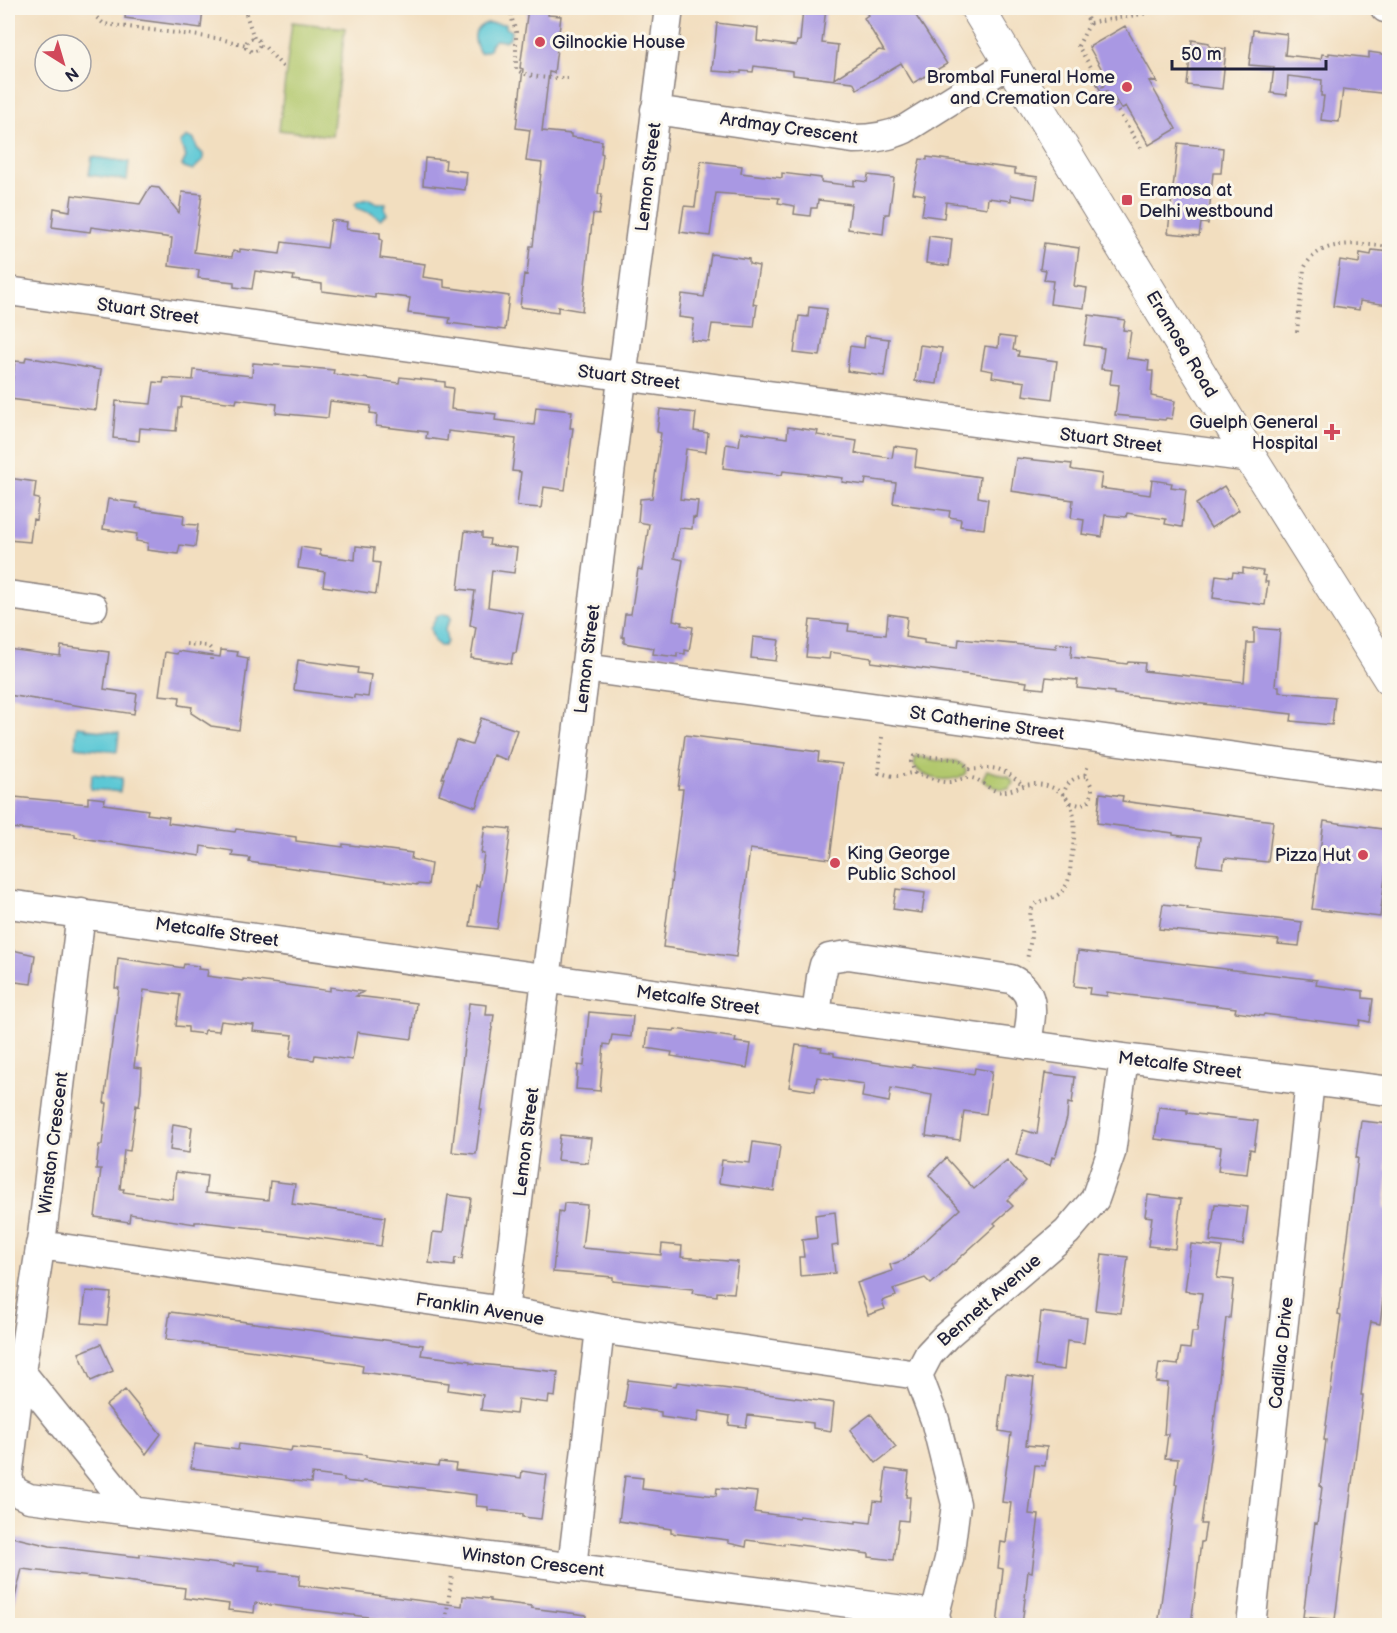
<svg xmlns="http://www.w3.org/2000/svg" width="1397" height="1633" viewBox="0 0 1397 1633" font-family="'Balsamiq Sans',sans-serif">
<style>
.green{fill:#b2c86d;stroke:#6a7554;stroke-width:1.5}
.water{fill:#5cc8d5;stroke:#3f7588;stroke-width:1.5}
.building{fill:#a998e3}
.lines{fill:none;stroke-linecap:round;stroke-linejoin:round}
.minor-casing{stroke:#8a807d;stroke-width:31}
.major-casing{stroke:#8a807d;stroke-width:35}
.path{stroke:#8a807d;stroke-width:4;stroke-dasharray:1.5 4.5;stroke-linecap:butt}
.minor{stroke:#fff;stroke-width:28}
.major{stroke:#fff;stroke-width:33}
.poi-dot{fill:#d1495b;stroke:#fbf7ec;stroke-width:2}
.labels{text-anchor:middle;stroke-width:6;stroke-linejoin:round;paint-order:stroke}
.poi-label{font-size:18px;fill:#22223b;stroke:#fbf7ec;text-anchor:start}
.street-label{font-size:18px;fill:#22223b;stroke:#fbf7ec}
</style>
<rect width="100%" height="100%" fill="#fbf7ec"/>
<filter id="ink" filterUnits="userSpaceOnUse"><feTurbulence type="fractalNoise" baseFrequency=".0167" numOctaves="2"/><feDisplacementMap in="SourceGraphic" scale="12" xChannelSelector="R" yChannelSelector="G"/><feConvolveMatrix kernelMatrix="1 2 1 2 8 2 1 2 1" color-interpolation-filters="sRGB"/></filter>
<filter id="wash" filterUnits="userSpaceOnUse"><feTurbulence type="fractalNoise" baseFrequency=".008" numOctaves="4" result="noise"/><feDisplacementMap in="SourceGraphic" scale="24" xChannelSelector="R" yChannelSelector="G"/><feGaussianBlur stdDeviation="1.35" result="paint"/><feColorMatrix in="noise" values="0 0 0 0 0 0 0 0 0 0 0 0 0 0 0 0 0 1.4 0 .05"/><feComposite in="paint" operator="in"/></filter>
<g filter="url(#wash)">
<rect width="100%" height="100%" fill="#f2debf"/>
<!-- green -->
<path class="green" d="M292 22 345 28 332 136 279 130Z
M916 756 935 760 956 761 963 765 966 770 965 774C950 784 923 780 914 765Z
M987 770 1009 777 1014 783 1009 789C998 789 991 787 982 780Z"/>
<!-- water -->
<path class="water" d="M487 23 506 24V28L511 31 510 38 504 41 495 40 490 45V50L480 53C473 41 471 28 487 23Z
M187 137 194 139 197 148 203 154V160L193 170 184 167 182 165 186 157 180 143Z
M92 157 129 162 127 180 89 175Z
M369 199 377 203H386L385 209 387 214 380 219 371 213 356 208 355 204 359 201Z
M442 614 449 615 451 618 445 629 447 642 444 646H440L434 641 430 628 437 616Z
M77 726 86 727V729L119 733 117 752 75 747Z
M92 774 122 778 120 792 91 789Z"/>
<g id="blocks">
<!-- building -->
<path class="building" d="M126 8H203L201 28 125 18Z
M528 8H549L548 15 561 16 554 73 549 72 542 131 571 134V137L602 141 601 153 603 154 598 194H602L599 215 593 214 582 311 558 307V312L520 307 524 274 527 275 530 246H533L542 163 526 161 530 130 516 128 523 69 520 68Z
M803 8H826L822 43 838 45 834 79 879 50 884 51 864 18 868 15 863 8H911L947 64 913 83 901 63 857 89 853 82 793 75V71L754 66 753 72 741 71V73L712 71 717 23 758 28 757 41 796 46 797 41H800Z
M1125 26 1157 82 1149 81 1176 129 1149 145 1126 106 1121 109 1113 96 1106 100 1094 79 1104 73 1089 47Z
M1253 30 1287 34 1285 55 1321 59 1322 54 1329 55V53L1369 58V52L1389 55V94L1343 89 1339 122 1321 120 1324 96H1321L1322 80 1288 76 1287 95 1271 93 1274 67 1249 65Z
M1192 40 1209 43V47L1226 49 1222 89 1187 85Z
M1178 143 1223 148 1221 173H1213L1208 224 1201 223 1199 236 1168 233Z
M927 157 1015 169V174L1038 177 1035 199 1011 195V201L988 198 987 208 946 202 944 218 922 215 925 195 913 193 920 159 927 160Z
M425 158 446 160 445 169 467 172 465 190 423 185Z
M701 161 742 166 741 173 782 178V173L821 178V182L854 186V180L867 182 868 175 894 178 889 214H885L883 234 848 229 851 204 818 200 817 208H811L810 216 794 214 795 206 778 203 779 198 716 193 710 236 680 232 684 206 695 207Z
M150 187 159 188 179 213 182 192 202 194 194 252 232 257 233 251 240 252V249L280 254 282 242 327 248 331 220 347 222 346 229 380 233V239L382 240 380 258 425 264 423 277 444 280V287L509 296 505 330 449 323 450 318 408 313 410 298 375 294V298L322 291V284L293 280 294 276 255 271 252 289 234 287V282L198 278 199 270 169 266 172 238 91 227 90 232 52 227 54 208 70 211 72 195 140 204Z
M929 236 952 239 949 266 926 263Z
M1044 243 1079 248 1074 286 1087 288 1084 308 1050 304 1053 281 1044 280 1046 270 1040 269Z
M1372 250 1389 252V305L1360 301 1359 310 1333 306 1340 260 1359 263 1360 253 1371 255Z
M711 254 749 259V264L759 266 753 304 757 305 754 327 712 324 709 342 691 340 694 319 679 317 682 294 704 297Z
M809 307 827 309 820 356 794 353 799 316 808 317Z
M1089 315 1125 320 1123 330 1131 331 1127 358 1149 361 1148 371H1153L1151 396 1175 401 1172 419 1166 418 1165 420 1115 415 1119 385 1110 384 1112 370 1101 369 1104 348 1084 345Z
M865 336 889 339 884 376 847 371 850 346 864 348Z
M999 336 1015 338 1013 350 1019 351 1018 356 1057 361 1052 399 1023 395 1025 382 992 377 993 371 981 369 985 346 998 348Z
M920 345 942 348 937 384 915 381Z
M26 357 101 370 96 410 10 399 15 361 25 362Z
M253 363 334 370 333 374 399 383 400 377 445 382V387L453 388 451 409 496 414 495 420 534 425 536 407 572 411 570 428H573L565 490 544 487 541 508 517 506 521 472 512 471 516 439 448 431 447 441 426 438 427 432 376 426 377 414 370 413 371 406 330 401 328 418 276 413 277 404 237 399 236 403 182 397 181 408H178L176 431 140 428 139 441 113 438 116 401 151 404 154 382 163 383 164 378 193 380 194 370 252 376Z
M660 409 696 413 694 431 708 433 706 452 686 449 680 499 698 501 696 518 693 517 692 529 679 528 674 558 683 560 673 620 682 622 681 625 693 627 689 651 685 650V654L677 653V657L653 654 654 648 624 643V637H622L625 614H631L638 569 642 570 649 524 638 522 640 499 652 498 661 433 657 432Z
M788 427 818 431 817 435 857 441 855 453 892 458 894 446 917 449 915 467 980 477 978 497 988 499 984 529 960 526 961 519 949 517 950 511 893 503 896 483 866 479 865 485 842 482 843 478 783 471 782 475 723 468 726 444 739 446 741 432 787 438Z
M1016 458 1072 464 1071 469 1074 470 1102 474 1100 488 1150 495 1152 480 1172 483 1171 487 1186 489 1182 527 1165 524 1166 519 1127 513 1126 517 1105 515 1102 537 1082 534 1084 520 1071 518 1073 500 1011 491Z
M8 478 36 482 34 498 39 499 36 520 33 519 30 542 8 540Z
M1224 486 1239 510 1211 528 1196 504Z
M108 499 137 503 136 508 184 515 183 524 198 525 195 547 180 545 178 554 147 550 148 543 136 541 137 534 103 529Z
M465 531 482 533V538L490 539 489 545 517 548 514 573 492 570 488 607 523 613 518 641 516 653H513L511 664 471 658 476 627 470 625 475 591 458 589Z
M356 546 374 548 373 562 380 563 376 594 323 586 325 572 298 568 301 547 320 550V555L355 560Z
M1243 568 1263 571 1262 575 1266 576 1265 582H1268L1265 605 1213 598 1216 575 1232 577 1233 572 1243 573Z
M888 614 907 617 905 637 924 640V643L958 647 959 639 1056 648V643L1072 645 1071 657 1127 664 1128 662 1145 663 1144 671 1244 682 1247 643H1254V628L1280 630 1275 686H1279V692L1335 697 1332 725 1291 721 1292 714 1114 694V692L1077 688 1078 680 1046 677 1044 689 1026 687 1027 682 871 662 872 658 830 652 829 659 806 657 810 620 849 624 848 631 886 635Z
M753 637 779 640 776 661 751 658Z
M61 646 109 652 104 689 137 694 134 714 8 695V649L60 656Z
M221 650 238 652 237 656 248 658 239 730 211 726 191 713 192 707 179 705 180 697 159 695 165 652 177 654 178 651 220 657Z
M298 660 358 668 357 673 371 675 368 697 354 695V698L294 690Z
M481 718 517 730 507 760 493 755 476 807 439 794 444 778H442L456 740 472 745Z
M685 735 819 752 818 761 842 764 830 859 750 849 736 957 663 947 683 789H678Z
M1100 793 1123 796 1122 801 1273 821 1268 862 1225 858 1223 868 1197 865 1201 838 1173 835V833L1097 823Z
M14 797 88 804V797L105 799 104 804 148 810 147 814 169 817 168 823 235 832 236 829 296 837V841L343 847V844L412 853 411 859 431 864 428 885 417 884V885L249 862 250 858 232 856 233 851 201 846 200 856 75 837V834L10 828Z
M1324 821 1389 830V846L1380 917 1312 909Z
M485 826 511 829 497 929 470 926 476 885 479 886 484 854 481 853Z
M896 889 925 893 922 913 893 909Z
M1163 904 1188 907 1187 909 1302 922 1299 946 1278 944 1279 940 1159 929Z
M8 949 35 955 31 984 8 981Z
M1078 951 1317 980 1316 985 1363 991V998L1373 999 1370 1022 1360 1020 1359 1026 1264 1014 1263 1016 1235 1012 1236 1008 1128 995 1107 992V996L1089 994 1090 988 1074 986Z
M118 958 183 968 184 964 199 966 198 969 208 970 207 976 243 981V979L330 991V987L363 992 356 996 416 1003 412 1039 357 1032 352 1060 315 1055 314 1060 290 1057 293 1035 253 1031 254 1025 221 1021 219 1031 205 1030 204 1034 188 1032V1027L176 1026 180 995 144 990 134 1067 142 1068 141 1089 139 1106 136 1105 130 1151 124 1150 120 1189H124L123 1192 172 1199 176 1172 207 1176 205 1193 268 1200 270 1181 295 1184 292 1204 385 1217 381 1246 264 1231V1229L201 1222H195V1224L130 1214 129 1222 95 1217 101 1169H96L99 1145H102L107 1103H104L119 988H115Z
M469 1003 487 1005 486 1015H494L480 1109H482L476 1154 452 1152Z
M589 1012 633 1016 631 1037 612 1035 610 1045 604 1044 600 1091 576 1089 578 1065 584 1066Z
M648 1029 674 1031 675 1029 736 1038 735 1042 751 1044 747 1068 671 1056 672 1052 646 1048Z
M796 1045 822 1048 821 1051 834 1053V1056L912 1068V1065L974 1074 975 1068 992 1071 986 1114 964 1111 960 1140 926 1136 932 1095 891 1088 889 1102 862 1097 864 1084 817 1077 815 1091 789 1087Z
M1045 1073 1075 1077 1072 1104 1068 1103 1067 1118 1055 1158 1052 1157 1050 1165 1016 1155 1023 1130 1037 1134Z
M1159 1107 1187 1110V1113L1258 1121 1254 1150 1250 1149 1247 1174 1218 1171 1221 1147 1155 1139Z
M1361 1121 1389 1124 1386 1170H1389L1384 1208 1389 1209V1251L1380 1324 1371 1322 1368 1338 1361 1395H1363L1335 1620 1303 1617 1315 1523 1317 1524 1322 1487 1320 1486 1326 1440H1324L1341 1316 1338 1315 1358 1158H1356Z
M173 1124 192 1127 189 1153 170 1150Z
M560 1135 591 1138 588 1163 557 1160Z
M753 1142 780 1146 774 1191 719 1183 722 1160 750 1163Z
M946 1158 974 1189 1007 1160 1026 1181 1007 1200 1013 1206 994 1223 996 1225 931 1284 925 1278 893 1289 896 1296 882 1301 885 1309 868 1315 857 1283 892 1271 890 1265 904 1260 960 1209 929 1175Z
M448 1195 471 1198 462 1259 455 1258 454 1266 429 1263 433 1232 443 1233Z
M1148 1195 1181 1199 1175 1249 1148 1246 1152 1217 1145 1216Z
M564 1203 587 1205 582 1248 661 1255 662 1244 682 1246 681 1257 738 1262 734 1293 717 1292V1296L692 1293 693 1289 613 1281V1277L553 1272 559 1211 563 1212Z
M1215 1204 1248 1207 1243 1245 1210 1241Z
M835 1212 838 1245 832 1246 835 1273 800 1276 799 1257H804L802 1240 817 1238 815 1215Z
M1191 1244 1222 1247 1217 1278 1234 1280 1230 1318H1226L1210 1458 1201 1524H1206L1203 1542H1201L1191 1626H1158L1177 1484H1175L1178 1459 1165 1458 1168 1434H1164L1168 1383 1156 1382 1159 1363 1178 1365 1181 1348 1190 1349 1192 1332H1197L1202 1293 1185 1291Z
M1102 1254 1128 1257 1121 1313 1095 1310Z
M86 1291 111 1293 107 1325 82 1323Z
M170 1312 423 1345 421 1355 470 1361V1363L558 1372 555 1397 549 1396 548 1403 518 1399 516 1414 481 1410 483 1395 448 1390 449 1383 362 1372 363 1366 353 1364 166 1339Z
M1041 1312 1087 1318 1084 1343 1067 1341 1064 1370 1035 1366Z
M101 1344 113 1371 91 1381 79 1353Z
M1006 1374 1034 1378 1026 1445 1047 1447 1045 1466 1035 1465 1029 1514 1039 1515 1032 1572 1028 1571 1022 1626H997L1003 1569 998 1568 1001 1542 1006 1543 1011 1503 1002 1502 1011 1433 999 1431Z
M628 1380 676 1386 677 1382 834 1403 831 1431 813 1428V1423L748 1415 746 1427 729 1425 730 1416 699 1411 697 1422 661 1417V1412L624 1407Z
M125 1390 161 1434 146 1454 106 1405Z
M871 1414 896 1447 876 1463 850 1430Z
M195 1444 238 1450 239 1444 291 1451 292 1447 347 1453 366 1455V1457L438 1466 439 1462 456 1464 455 1470 521 1478 522 1471 547 1475 541 1519 523 1517V1514L488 1510V1507L476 1506 477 1495 363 1481 362 1483 344 1481V1478L312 1474 311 1483 191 1468Z
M886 1469 909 1472 906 1497H910L908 1521 899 1520 894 1560 869 1557V1554L784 1543V1545L747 1540 746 1547 728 1543V1540L671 1533V1529L619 1521 625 1476 643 1478 642 1489 673 1493V1491L716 1496 717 1488 757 1492 754 1512 799 1518V1516L856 1523V1521L871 1523 874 1501 882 1502Z
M8 1536 50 1546 96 1552 140 1557V1554L234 1566V1563L260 1566 259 1570 300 1575 299 1585 462 1606 463 1596 490 1599V1601L531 1606V1608L586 1615 585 1626H407L408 1622 255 1603 254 1613 228 1610 229 1604 184 1598 185 1588 22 1569 13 1605 8 1604Z"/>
</g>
</g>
<g filter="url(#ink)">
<use href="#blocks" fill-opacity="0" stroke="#8a807d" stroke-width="1.5"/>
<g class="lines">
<!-- minor casing -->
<g class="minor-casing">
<path id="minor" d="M1385 8H1390
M655 110 853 139C872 139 888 137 905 129L1010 63
M8 291 606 374 1251 458
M8 595 93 607
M585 668 1390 778
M8 904 1124 1058 1390 1091
M81 913 42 1235 21 1372 8 1478 14 1491 29 1498 935 1614
M816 1016 821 977 824 965 829 958 848 955 1011 979C1040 993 1030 1018 1027 1045
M40 1245 504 1311 619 1332 918 1375
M504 1311 669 8
M21 1372 132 1510
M572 1567 600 1329
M938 1626 935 1614 949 1559 956 1504 935 1420 918 1375 929 1354 946 1336 1067 1232 1095 1199 1111 1153 1124 1058
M1251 1626 1310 1081"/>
</g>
<!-- major casing -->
<g class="major-casing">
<path id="major" d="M977 8 1251 458 1390 679"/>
</g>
<!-- path -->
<path class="path" d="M90 8 96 17 104 24 216 38 246 45
M244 8 254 38 258 40 260 44 258 50 252 52 246 48C245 42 248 39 254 38
M511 8V16L516 32V69C529 79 552 78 568 78
M1081 8 1090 23 1078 46 1141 148
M1090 23 1147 13
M260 46 265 47 284 68
M1297 332 1304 269C1318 237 1362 244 1390 247
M186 644 208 646 212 650 211 660
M882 737 879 773C884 774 891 776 897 776 903 776 909 772 915 773 927 775 936 783 950 782 958 781 964 777 972 778 981 780 987 788 996 791 1011 794 1022 783 1036 784 1079 788 1077 822 1072 854 1070 862 1071 873 1068 881 1060 904 1039 896 1033 907 1028 914 1031 921 1031 929 1032 939 1028 951 1027 961
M915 774 911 762 914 756C916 755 955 759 958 760 963 761 966 766 969 769 976 770 983 768 989 768 1003 768 1014 777 1024 786
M1063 795C1067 783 1071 778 1085 776
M1071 803 1080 805 1089 801C1094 790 1093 786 1085 776L1088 764
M445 1626 452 1574"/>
<!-- minor -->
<use href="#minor" class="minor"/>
<!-- major -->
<use href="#major" class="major"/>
</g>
</g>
<!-- markers -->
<g class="poi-dot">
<circle cx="540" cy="42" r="6"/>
<circle cx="1127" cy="87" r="6"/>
<rect x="1121" y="194" width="12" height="12" rx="3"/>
<path d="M1329 423h6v6h6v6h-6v6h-6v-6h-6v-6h6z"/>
<circle cx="1363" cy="855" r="6"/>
<circle cx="835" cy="863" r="6"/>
</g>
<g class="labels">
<!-- poi labels -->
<g class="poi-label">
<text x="552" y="48">Gilnockie House</text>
<text x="1115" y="83" text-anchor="end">Brombal Funeral Home<tspan x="1115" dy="21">and Cremation Care</tspan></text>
<text x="1139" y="196">Eramosa at<tspan x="1139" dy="21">Delhi westbound</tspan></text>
<text x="1318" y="428" text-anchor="end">Guelph General<tspan x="1318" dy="21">Hospital</tspan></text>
<text x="847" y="859">King George<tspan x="847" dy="21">Public School</tspan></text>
<text x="1351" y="861" text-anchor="end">Pizza Hut</text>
</g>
<!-- street labels -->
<g class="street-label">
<text transform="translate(789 128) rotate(8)" y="6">Ardmay Crescent</text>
<text transform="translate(648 177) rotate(-83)" y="6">Lemon Street</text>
<text transform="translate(148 311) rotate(8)" y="6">Stuart Street</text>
<text transform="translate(1182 344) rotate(59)" y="6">Eramosa Road</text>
<text transform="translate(629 377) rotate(7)" y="6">Stuart Street</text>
<text transform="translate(1111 440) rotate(7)" y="6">Stuart Street</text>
<text transform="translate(587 659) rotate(-83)" y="6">Lemon Street</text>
<text transform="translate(987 723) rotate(8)" y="6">St Catherine Street</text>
<text transform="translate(217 932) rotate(8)" y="6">Metcalfe Street</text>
<text transform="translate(698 1000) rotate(8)" y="6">Metcalfe Street</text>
<text transform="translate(1180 1065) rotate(7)" y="6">Metcalfe Street</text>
<text transform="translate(526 1142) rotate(-83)" y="6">Lemon Street</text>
<text transform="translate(53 1143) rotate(-83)" y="6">Winston Crescent</text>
<text transform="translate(989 1300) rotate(-41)" y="6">Bennett Avenue</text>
<text transform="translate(480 1309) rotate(9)" y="6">Franklin Avenue</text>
<text transform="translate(1281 1353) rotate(-84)" y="6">Cadillac Drive</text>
<text transform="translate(533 1562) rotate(7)" y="6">Winston Crescent</text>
</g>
</g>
<!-- margin -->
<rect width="1397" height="1633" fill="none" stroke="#fbf7ec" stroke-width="30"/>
<!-- north arrow -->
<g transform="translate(63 63) rotate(143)"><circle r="28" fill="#fbf7ec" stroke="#a4a2a5" stroke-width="1.5"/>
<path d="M0-4.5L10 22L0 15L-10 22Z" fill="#d1495b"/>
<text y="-9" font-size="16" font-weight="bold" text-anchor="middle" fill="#22223b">N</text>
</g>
<!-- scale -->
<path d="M1172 60v9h154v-9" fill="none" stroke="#22223b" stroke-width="3"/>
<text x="1181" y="60" font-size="18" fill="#22223b" stroke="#fbf7ec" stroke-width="4.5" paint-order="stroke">50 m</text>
</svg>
